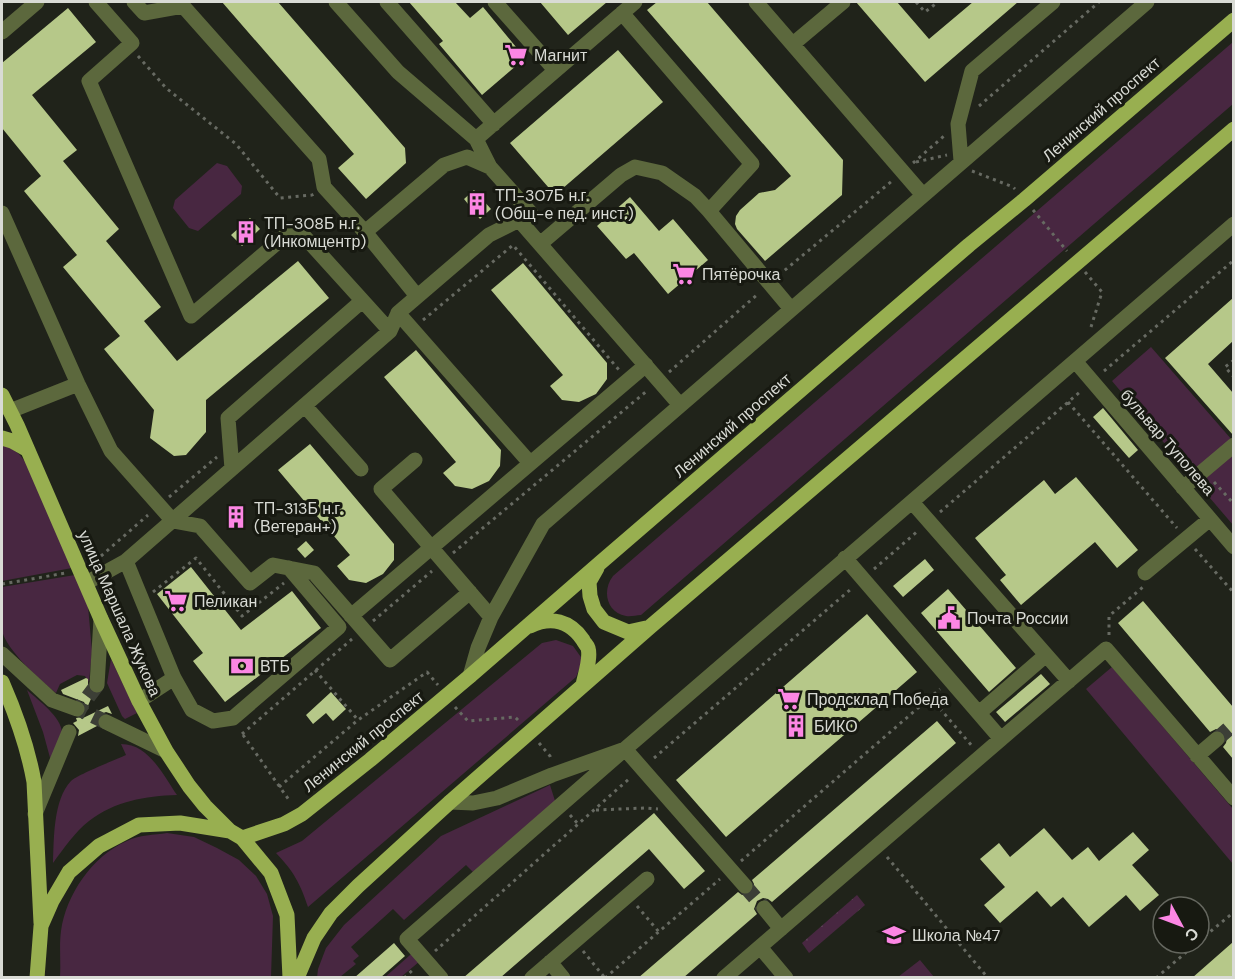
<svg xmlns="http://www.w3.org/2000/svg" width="1235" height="979" viewBox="0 0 1235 979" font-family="'DM Sans',sans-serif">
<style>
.grass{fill:#482741}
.park{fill:url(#park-crowns)}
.building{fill:#b6c889}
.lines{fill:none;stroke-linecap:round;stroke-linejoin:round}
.minor-tunnel{stroke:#3c3f36;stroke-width:15;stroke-dasharray:15 8;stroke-linecap:butt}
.path{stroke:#676a62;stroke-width:3;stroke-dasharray:3 4.5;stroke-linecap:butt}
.minor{stroke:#5c683d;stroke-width:15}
.major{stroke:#98af50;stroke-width:15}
.labels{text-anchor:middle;stroke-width:6;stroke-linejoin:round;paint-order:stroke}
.poi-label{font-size:16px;fill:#d9dbd5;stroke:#171911;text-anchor:start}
.street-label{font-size:16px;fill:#d9dbd5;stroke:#171911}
</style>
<defs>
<pattern id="park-crowns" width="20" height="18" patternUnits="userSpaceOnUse" patternTransform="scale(1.5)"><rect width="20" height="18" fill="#482741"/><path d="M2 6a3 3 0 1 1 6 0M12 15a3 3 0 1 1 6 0" fill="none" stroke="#62465c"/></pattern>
</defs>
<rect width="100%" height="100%" fill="#20231a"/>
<!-- grass -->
<path class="grass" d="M1233 42V104L641 615C636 615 631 617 626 616 606 612 602 590 613 576Z
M217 163 227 166 242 186 241 194 198 231 189 228 173 208 175 200Z
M1151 347 1232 440 1191 475 1112 381Z
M2 442 19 454 26 463 72 568 2 581Z
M1233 454V525L1198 484Z
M75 575 88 606 92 651 89 682 85 676 77 675 60 684 56 693C41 681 5 649 2 630 0 616 2 601 2 587Z
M556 640 573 646 583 660 576 677 308 907C300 883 294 872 276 853L302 841 542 643Z
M111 659 137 713 125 719 122 716 107 683Z
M1112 667 1233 809V864L1086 689Z
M27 690C38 700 63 718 62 734 62 741 54 757 52 765L43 732Z
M121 744C149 744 163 775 177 795 145 796 115 801 89 821 75 832 64 848 53 863 54 839 53 800 71 781 77 775 115 760 126 755Z
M550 785 556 804 475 874 466 865 404 920 393 909 351 947 359 956 353 961 356 964 340 977 317 978 318 969 326 948 344 925 441 836Z
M167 833 194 837 217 848 239 860 256 876 267 894 273 916 271 977H60C61 962 59 946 61 931 66 895 92 856 127 841 138 835 155 835 167 833Z
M418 948 426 956 401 977 384 978Z
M920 960 934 977H898Z"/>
<!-- park -->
<path class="park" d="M857 895 865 905 809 953 802 943Z"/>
<!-- building -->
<path class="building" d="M222 2H278L405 148 406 163 366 199 338 168 354 154Z
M409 2H455L470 18 483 7 525 58 482 95 439 44 443 41Z
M540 2H607L568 35Z
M657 2H707L843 160 842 195 765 261 737 229 735 224 736 216 740 210 759 193 775 190 791 176 647 10Z
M856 2H897L929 39 973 2H1018L925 82Z
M68 8 96 42 32 95 77 150 63 161 119 229 106 241 161 307 144 321 177 361 298 261 329 298 206 400V432L186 455 174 456 150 438 154 410 104 349 120 336 63 267 77 255 24 191 41 176 2 128V63Z
M618 50 663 102 555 195 510 143Z
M474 190 491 209 480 219 464 199Z
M630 197 659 231 673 219 708 260 668 294 634 253 626 259 597 226Z
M250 218 260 229 242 246 231 235Z
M523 263 607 363V379L596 394 579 402 562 400 550 386 563 375 491 290Z
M1233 298V341L1208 364 1233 393V435L1165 358Z
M416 350 501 450 500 466 489 481 472 489 455 486 443 473 456 462 384 377Z
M1103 408 1138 450 1129 458 1093 417Z
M310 444 394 544V560L383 574 366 583 349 580 337 566 350 555 278 470Z
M1076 477 1138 550 1117 568 1095 542 1021 605 1000 580 1006 575 975 538 1044 480 1055 494Z
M237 508 245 518 236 526 228 516Z
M306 541 314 550 305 558 297 549Z
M925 559 934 570 903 597 893 586Z
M191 567 241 630 292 591 321 628 225 702 193 661 203 653 157 594Z
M948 589 1016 668 989 692 921 613Z
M1143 601 1233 707V759L1223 747 1226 743 1227 738 1224 732 1216 729 1210 732 1118 623Z
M867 614 917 672 726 837 676 780Z
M1041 674 1050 684 1005 722 996 712Z
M86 678 88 679V689L93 694 87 708 84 702 63 694 61 690Z
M331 692 346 709 333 721 326 713 313 724 306 715Z
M108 706 112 714 106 712 101 714 97 718V726L78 736 79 730 73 723 77 721 76 718 82 717 81 719Z
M937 721 956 743 772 902 768 899 763 898 757 901 754 909 757 914 683 978H638L738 892 742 895 751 894 754 889V884L752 880Z
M654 813 705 871 684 889 649 849 500 978H463Z
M1044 828 1072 860 1088 847 1099 861 1133 832 1149 850 1132 865 1159 895 1140 911 1126 895 1089 927 1063 897 1051 907 1037 891 1000 923 984 905 1005 887 980 859 999 843 1010 857Z
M1233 942V978H1192Z
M394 943 405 956 380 978H354Z"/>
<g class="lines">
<!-- minor-tunnel -->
<path class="minor-tunnel" d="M97 685 79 709 106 722
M1217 739 1234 724
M745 886 764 908"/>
<!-- path -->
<path class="path" d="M916 2 925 12 938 2
M138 56 166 88 236 144 280 198 312 195 314 194
M979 106 1099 2
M916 162 947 155
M913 163 944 136
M972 171 1013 187 1015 189
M1033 210 1067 251
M1085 272 1102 292 1091 327
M779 275 892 181
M423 320 513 245 619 370
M1234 360 1225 367 1234 377
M1104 371 1234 260
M669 372 759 293
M1068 402 1177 528
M1214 482 1234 504
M169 497 217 457
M940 512 1081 391
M1195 549 1234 593
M453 553 648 390
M101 556 148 515
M874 569 919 530
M2 584 66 573
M153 592 196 558 242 616 284 583
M373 621 432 571
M1109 635V616L1143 587
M315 670 358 720
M930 697 972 746
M455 707 468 721 515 717 520 722
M242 734 352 639
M243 735 289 800
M539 743 550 756 551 759
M654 758 851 589
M279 787 358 720 427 672 438 685
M596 810 645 808 658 809
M570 815 578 824
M887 857 988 978
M741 861 940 689
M637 906 659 932
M1199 941 1234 912
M435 951 630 778
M583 951 605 978
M404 978 414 969
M605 978 720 879
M1156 978 1197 943"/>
<!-- minor -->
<path class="minor" d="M96 2 132 43 89 81 191 316 285 236 303 235 390 331
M134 2 144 13 183 6 319 159 324 187 365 232 417 296
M387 2 494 124
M495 2 555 70
M756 2 922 194
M622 13 752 164 709 211 791 309
M2 32 37 2
M793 44 843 2
M476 139 635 2
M961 161 958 124 972 71 1053 2
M2 213 78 384 111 451 173 521 200 526 250 583 273 565 314 573 390 660 470 592
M519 220 680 405
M365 232 444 165 467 157 490 167
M540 244 621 175 635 167 662 173 695 196 709 211
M398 313 530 463
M1075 361 1234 547
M305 406 361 469
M10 411 78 384
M415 460 381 489 491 617
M232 469 228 418 362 301
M1183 488 1234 445
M912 502 1069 681
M845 558 1001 739 1106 649 1234 798
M126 561 174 678 192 710 213 721 233 718 339 627 289 568
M1145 573 1210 519
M86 583 126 561 390 331 398 313 489 235 519 220 530 212 490 167 476 139 398 72 336 2
M351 616 646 365
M2 654 52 700 77 709
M470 676 478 648 491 617 543 524 1147 2
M97 685 101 619
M139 701 174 678
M979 713 1046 655
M106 722 166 751
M1197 756 1217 739
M450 802 473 803 497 798 552 775 625 749 1234 224
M35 814 69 732
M764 908 781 929
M760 947 786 978
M550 962 563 978
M441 978 407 939 625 749 745 886
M532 978 647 879
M724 978 1001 739"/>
<!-- major -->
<path class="major" d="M2 395 17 425 101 619 139 701 166 751 189 786 205 806 230 831
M2 438 12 441 28 450
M597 568 589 582 590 596 594 609 604 622 628 632 646 628
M530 626C551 616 570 621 583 640 584 643 587 645 588 648 591 658 585 675 583 685
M2 682C16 714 28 748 34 782L41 923
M242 838 284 824 302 814 370 760 470 676 600 563 969 245 1024 200 1234 20
M37 978 41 926 52 901 69 872 99 846 139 825 180 823 230 831 242 838 271 873 287 915 290 978
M297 978 314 938 331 913 358 886 450 802 651 626 1234 129"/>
</g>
<!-- icons -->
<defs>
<g id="supermarket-bare" transform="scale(1.8)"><path d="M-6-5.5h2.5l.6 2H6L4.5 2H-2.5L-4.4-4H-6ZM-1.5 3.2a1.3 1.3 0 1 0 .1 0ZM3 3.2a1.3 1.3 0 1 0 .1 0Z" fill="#fc86e4" stroke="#171911" stroke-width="2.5" paint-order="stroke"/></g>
<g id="building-bare" transform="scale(1.8)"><path d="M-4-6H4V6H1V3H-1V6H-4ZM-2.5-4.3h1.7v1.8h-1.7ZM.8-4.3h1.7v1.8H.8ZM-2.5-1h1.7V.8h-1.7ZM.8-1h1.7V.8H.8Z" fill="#fc86e4" stroke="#171911" stroke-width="2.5" paint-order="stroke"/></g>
<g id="civic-bare" transform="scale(1.8)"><path d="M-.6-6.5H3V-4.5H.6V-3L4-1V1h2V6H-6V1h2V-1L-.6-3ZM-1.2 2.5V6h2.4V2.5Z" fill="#fc86e4" stroke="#171911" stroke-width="2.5" paint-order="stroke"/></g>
<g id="bank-bare" transform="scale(1.8)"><path d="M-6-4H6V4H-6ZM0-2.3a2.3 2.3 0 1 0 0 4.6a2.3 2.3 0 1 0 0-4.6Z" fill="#fc86e4" stroke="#171911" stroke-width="2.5" paint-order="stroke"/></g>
<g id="school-bare" transform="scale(1.8)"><path d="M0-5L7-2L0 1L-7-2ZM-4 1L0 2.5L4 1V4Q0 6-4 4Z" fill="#fc86e4" stroke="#171911" stroke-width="2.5" paint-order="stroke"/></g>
</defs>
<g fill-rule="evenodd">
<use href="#supermarket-bare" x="516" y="55"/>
<use href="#building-bare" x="477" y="204"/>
<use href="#building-bare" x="246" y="232"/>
<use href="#supermarket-bare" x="684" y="274"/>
<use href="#building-bare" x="236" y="517"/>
<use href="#supermarket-bare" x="176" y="601"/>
<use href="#civic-bare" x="949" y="618"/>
<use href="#bank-bare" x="242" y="666"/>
<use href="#supermarket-bare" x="789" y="699"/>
<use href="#building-bare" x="796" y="726"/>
<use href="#school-bare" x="894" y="935"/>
</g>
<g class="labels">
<!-- poi labels -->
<g class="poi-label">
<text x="534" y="61">Магнит</text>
<text x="495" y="201">ТП-307Б н.г.<tspan x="495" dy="18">(Общ-е пед. инст.)</tspan></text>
<text x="264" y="229">ТП-308Б н.г.<tspan x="264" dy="18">(Инкомцентр)</tspan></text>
<text x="702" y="280">Пятёрочка</text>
<text x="254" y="514">ТП-313Б н.г.<tspan x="254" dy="18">(Ветеран+)</tspan></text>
<text x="194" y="607">Пеликан</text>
<text x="967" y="624">Почта России</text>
<text x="260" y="672">ВТБ</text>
<text x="807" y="705">Продсклад Победа</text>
<text x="814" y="732">БИКО</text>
<text x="912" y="941">Школа №47</text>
</g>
<!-- street labels -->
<g class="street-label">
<text transform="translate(1101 109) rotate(-41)" y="6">Ленинский проспект</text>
<text transform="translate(732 425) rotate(-41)" y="6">Ленинский проспект</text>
<text transform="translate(1168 442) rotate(49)" y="6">бульвар Туполева</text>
<text transform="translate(120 613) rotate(66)" y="6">улица Маршала Жукова</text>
<text transform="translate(363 741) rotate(-39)" y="6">Ленинский проспект</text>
</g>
</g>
<!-- border -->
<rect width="1235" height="979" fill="none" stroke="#d9dbd5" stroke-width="6"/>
<!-- north arrow -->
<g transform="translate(1181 925) rotate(131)"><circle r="28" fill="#171911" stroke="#65675f" stroke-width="1.5"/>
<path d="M0-4.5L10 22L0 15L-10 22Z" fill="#fc86e4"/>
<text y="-9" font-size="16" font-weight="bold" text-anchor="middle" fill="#d9dbd5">С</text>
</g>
</svg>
